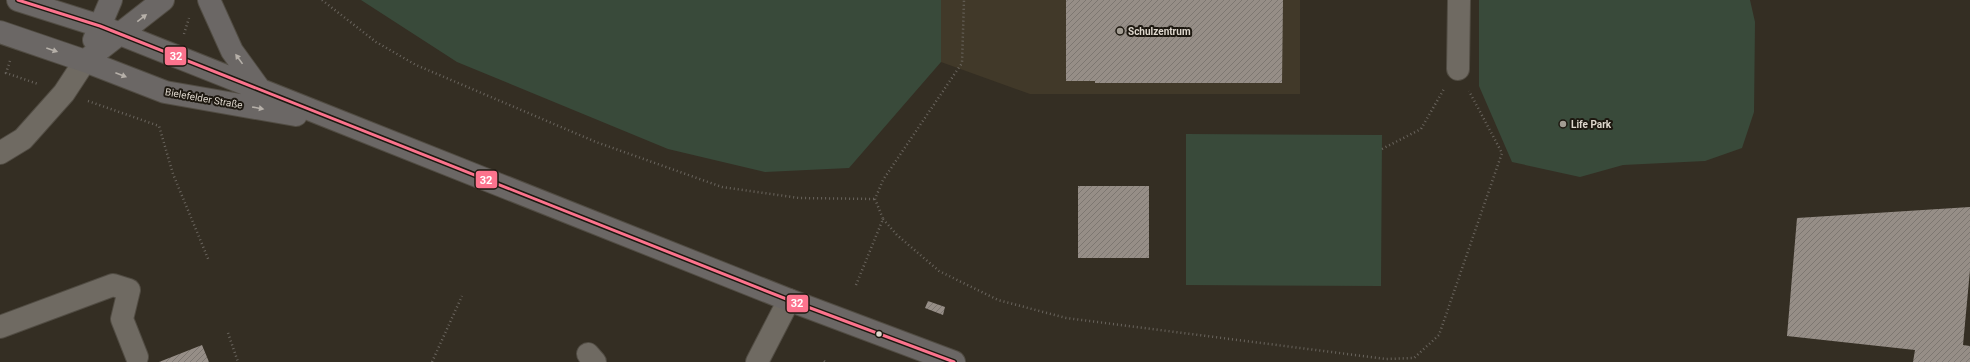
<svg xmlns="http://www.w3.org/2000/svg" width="1970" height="362" viewBox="0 0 1970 362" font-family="Roboto,sans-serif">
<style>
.education{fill:#413929}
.pitch{fill:#394a3a}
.building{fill:url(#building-hatch)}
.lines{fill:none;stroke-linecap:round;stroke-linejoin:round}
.minor-casing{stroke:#514c43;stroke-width:24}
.major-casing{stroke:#514c43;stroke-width:24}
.path{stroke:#6a655e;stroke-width:2.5;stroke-dasharray:1 3;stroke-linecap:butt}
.minor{stroke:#6f6a62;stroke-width:22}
.major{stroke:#6b6765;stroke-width:22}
.bus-1-casing{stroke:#1d1810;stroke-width:6}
.bus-1{stroke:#fc738d;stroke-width:3}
.oneway{fill:#b6b0a9}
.poi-dot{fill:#a29c92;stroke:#1d1810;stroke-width:1.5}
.bus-dot{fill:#ded7cd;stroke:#1d1810;stroke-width:1.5}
.labels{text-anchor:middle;stroke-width:4;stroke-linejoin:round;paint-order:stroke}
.poi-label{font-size:10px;font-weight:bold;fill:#ded7cd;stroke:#1d1810;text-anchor:start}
.street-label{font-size:10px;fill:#ded7cd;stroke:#1d1810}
.line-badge{stroke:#1d1810;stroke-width:1.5}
.badge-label{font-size:11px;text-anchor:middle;font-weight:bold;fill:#fff}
</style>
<defs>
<pattern id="building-hatch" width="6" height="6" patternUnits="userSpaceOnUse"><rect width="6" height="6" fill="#968e87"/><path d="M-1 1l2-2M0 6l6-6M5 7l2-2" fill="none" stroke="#7d7771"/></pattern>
</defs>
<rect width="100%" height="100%" fill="#342e23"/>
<!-- education -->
<path class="education" d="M941 0H1300V94H1030L941 62Z"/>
<!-- pitch -->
<path class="pitch" d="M361 0H941V62L849 168 765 172 668 149 457 62Z
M1479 0H1750L1755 22 1754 112 1742 148 1705 161 1623 165 1580 177 1512 162 1479 86Z
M1186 134 1382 135 1381 286 1186 285Z"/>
<!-- building -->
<path class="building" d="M1066 0H1283L1282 83H1095V81H1066Z
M1078 186H1149V258H1078Z
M1970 207V270L1963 345 1970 346V362H1913L1915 350 1787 336 1797 218Z
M928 301 945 307 943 315 925 308Z
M202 345 209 362H159Z"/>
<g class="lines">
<!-- minor casing -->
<g class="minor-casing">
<path id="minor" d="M1458 69 1459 0
M0 153 23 139 64 93 85 61
M0 327 113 285 129 290 122 319 137 357
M588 354 595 362
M757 362 789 300"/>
</g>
<!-- major casing -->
<g class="major-casing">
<path id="major" d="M18 0 100 26 789 300 954 362
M209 0 232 51 261 91
M0 32 85 61 165 92 296 115
M94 40 111 0
M85 61 163 0"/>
</g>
<!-- path -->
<path class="path" d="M322 0 376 42 416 65 596 142 722 187 799 198 875 199
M184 34 189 18
M10 61 6 73 38 84
M88 101 159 126 173 174 209 261
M1382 149 1421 129 1444 89
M883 219 897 235 939 271 998 300 1066 318 1386 359 1414 358 1439 335 1502 153 1469 91
M856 285 883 219 875 199 883 180 962 63 964 0
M228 333 238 362
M824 361 825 362
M432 362 462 296"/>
<!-- minor -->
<use href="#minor" class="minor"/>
<!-- major -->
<use href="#major" class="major"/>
<!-- bus-1 casing -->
<g class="bus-1-casing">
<path id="bus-1" d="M18 0 100 26 789 300 954 362"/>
</g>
<!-- bus-1 -->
<use href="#bus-1" class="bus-1"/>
</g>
<!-- one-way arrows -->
<defs><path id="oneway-solid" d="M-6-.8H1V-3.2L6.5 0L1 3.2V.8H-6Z"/></defs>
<g class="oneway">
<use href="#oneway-solid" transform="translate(142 18) rotate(-38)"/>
<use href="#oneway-solid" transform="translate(52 50) rotate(19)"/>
<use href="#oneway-solid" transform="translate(239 59) rotate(-126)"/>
<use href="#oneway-solid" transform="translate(121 75) rotate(21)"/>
<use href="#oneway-solid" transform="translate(258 108) rotate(10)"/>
</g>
<!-- markers -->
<g class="poi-dot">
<circle cx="1120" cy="31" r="4"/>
<circle cx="1563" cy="124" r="4"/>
</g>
<circle class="bus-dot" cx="879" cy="334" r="3.5"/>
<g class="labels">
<!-- poi labels -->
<g class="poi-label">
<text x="1128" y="35">Schulzentrum</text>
<text x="1571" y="128">Life Park</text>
</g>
<!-- street labels -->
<g class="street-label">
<text transform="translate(204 98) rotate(10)" y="4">Bielefelder Straße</text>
</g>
</g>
<g class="line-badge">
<rect x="164" y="46" width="23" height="20" rx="4" fill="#fc738d"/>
<rect x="475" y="170" width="23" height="19" rx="4" fill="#fc738d"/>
<rect x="786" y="294" width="23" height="19" rx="4" fill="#fc738d"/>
</g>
<g class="badge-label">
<text x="176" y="60">32</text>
<text x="486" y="184">32</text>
<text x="797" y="307">32</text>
</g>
</svg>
